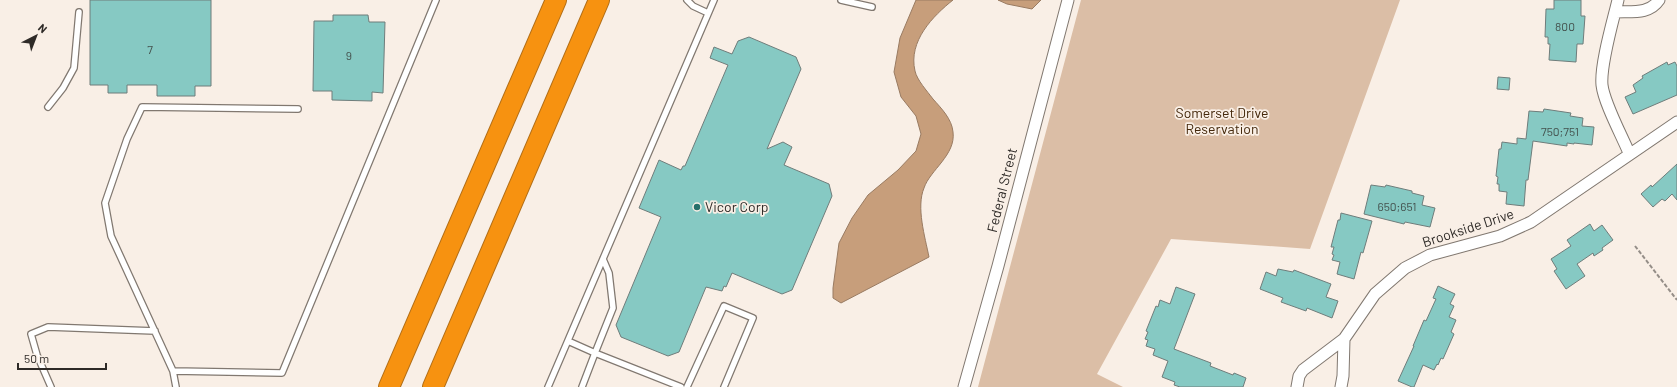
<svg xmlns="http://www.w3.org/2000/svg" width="1677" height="387" viewBox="0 0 1677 387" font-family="Barlow,sans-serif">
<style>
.green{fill:#dbbea6}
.water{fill:#c79e7b;stroke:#997b62}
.building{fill:#86c9c3;stroke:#6f7d7b}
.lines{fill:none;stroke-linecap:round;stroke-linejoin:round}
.service-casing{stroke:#817870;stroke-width:8}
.minor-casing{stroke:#817870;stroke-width:13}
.motorway-casing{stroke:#b16e18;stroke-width:22}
.path{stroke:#958e88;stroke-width:2;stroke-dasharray:4 2;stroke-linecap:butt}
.service{stroke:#fff;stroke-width:5.5}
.minor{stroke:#fff;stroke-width:11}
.motorway{stroke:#f79210;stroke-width:20}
.poi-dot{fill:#26706a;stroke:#f9efe6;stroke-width:1.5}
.labels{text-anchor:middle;stroke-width:3.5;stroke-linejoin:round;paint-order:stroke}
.number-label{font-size:12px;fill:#44524e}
.park-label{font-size:14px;fill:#44280b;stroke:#f9efe6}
.street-label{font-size:14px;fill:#2e2a27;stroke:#f9efe6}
.poi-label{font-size:14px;fill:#2e2a27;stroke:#f9efe6;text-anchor:start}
</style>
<rect width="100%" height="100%" fill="#f9efe6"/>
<!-- green -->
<path class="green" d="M1081 0H1400L1310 249 1171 239 1097 374 1123 387H978Z"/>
<!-- water -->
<path class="water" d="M916 0H953C933 16 908 41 915 71 917 80 927 91 933 99 941 108 952 119 953 132 956 155 930 170 924 188 916 207 925 237 929 257L841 303 833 298V288L839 243 852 218 868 195 898 170 916 151 921 134 916 116 901 97 894 72 900 38Z
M998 0H1041L1032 9 1007 4Z"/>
<!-- building -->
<path class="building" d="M90 0H211V86H195V96H157V85H127V93H108V85H90Z
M1554 0H1581V16H1585L1583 44H1577L1576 62 1549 60 1550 44H1548V37H1545L1546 9H1554Z
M333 15H368L369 22H385L383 93 372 92V101L332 100V91H313L314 21H333Z
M749 37 796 57 801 69 767 149 783 142 792 147 784 165 829 184 832 196 792 290 782 294 732 273 726 287 724 286 722 291 706 287 679 352 668 356 621 337 616 325 661 217 639 208 659 160 681 170 683 166H685L728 65 710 58 714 47 732 54 738 41Z
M1667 62 1668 65 1675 62 1677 66V95L1633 114 1625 97 1636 92 1633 85 1643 78 1642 76Z
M1498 77 1510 78 1509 90 1497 89Z
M1544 109 1571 113 1570 116 1583 118 1582 126 1594 127 1592 145 1574 143V144L1567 143V146L1533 141 1528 180H1526L1524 206 1506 204 1507 192 1499 191V184H1497L1498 177 1496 176 1499 149H1501L1502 142 1517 144V138L1526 139 1529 111 1543 112Z
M1677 164V200L1672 194 1665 201 1662 199 1653 207 1641 194 1651 185 1652 187Z
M1371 185 1385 187 1386 185 1412 191V193L1424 196 1422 205 1435 208 1430 227 1405 222 1404 224 1364 214Z
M1341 213 1372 221 1363 253 1361 252 1354 279 1337 274 1340 262 1332 260 1334 255 1332 254 1334 247H1331L1338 220H1340Z
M1590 224 1594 231 1602 225 1613 240 1602 248 1603 250 1594 256 1593 253 1577 264 1585 276 1566 289 1554 271 1557 269 1551 259 1571 246 1567 240Z
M1278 269 1293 272 1294 270 1331 284 1326 297 1338 301 1332 318 1307 308 1306 311 1281 302 1283 298 1260 289 1266 272 1276 276Z
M1438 286 1455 294 1450 304 1454 306 1449 317 1456 320 1451 332 1454 334 1443 359 1441 358 1438 365 1437 364 1434 370 1423 365 1414 387H1412L1398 381 1414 346H1413L1424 320 1426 321 1436 299 1433 298Z
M1176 287 1195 294 1174 349 1211 363 1210 366 1233 375 1234 373 1246 378 1243 387H1180L1174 385 1175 382 1162 377 1168 361 1153 355 1155 349 1146 346 1148 340 1145 339 1148 332 1146 331 1156 306 1158 307 1160 300 1170 304Z"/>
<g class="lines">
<!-- service casing -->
<g class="service-casing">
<path id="service" d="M687 0 693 6 708 13
M841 0 872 7
M48 107 63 88 74 68 79 12
M568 341 595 353 613 308 609 273 603 259
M173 371 282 373 436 0
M51 387 37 355 31 334 48 327 155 331
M176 387 173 371 111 236 105 203 127 139 142 107 298 109
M548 387 714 0
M582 387 595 353 681 387
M687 387 724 306 753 318 724 387"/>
</g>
<!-- minor casing -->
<g class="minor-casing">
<path id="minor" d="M1618 0C1613 21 1600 65 1602 85 1604 103 1622 136 1629 153
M1615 12C1631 11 1649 15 1659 0
M964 387 998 266 1068 0
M1297 387 1299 376 1303 370 1344 339 1375 294 1405 268 1430 255 1500 236 1531 222 1677 122
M1341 387 1343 376 1344 339"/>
</g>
<!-- motorway casing -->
<g class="motorway-casing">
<path id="motorway" d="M389 387 556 0
M433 387 599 0"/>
</g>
<!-- path -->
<path class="path" d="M1635 246 1677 300"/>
<!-- service -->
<use href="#service" class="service"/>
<!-- minor -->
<use href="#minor" class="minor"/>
<!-- motorway -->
<use href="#motorway" class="motorway"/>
</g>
<!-- markers -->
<circle class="poi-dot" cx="697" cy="207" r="4"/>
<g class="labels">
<!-- number labels -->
<g class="number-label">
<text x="1565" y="31">800</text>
<text x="150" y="54">7</text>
<text x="349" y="60">9</text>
<text x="1560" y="136">750;751</text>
<text x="1397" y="211">650;651</text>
</g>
<!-- park labels -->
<g class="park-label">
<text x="1222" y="118">Somerset Drive<tspan x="1222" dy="16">Reservation</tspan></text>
</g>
<!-- street labels -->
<g class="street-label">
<text transform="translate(1002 190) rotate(-76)" y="5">Federal Street</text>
<text transform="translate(1468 228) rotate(-18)" y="5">Brookside Drive</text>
</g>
<!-- poi labels -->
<g class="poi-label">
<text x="705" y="212">Vicor Corp</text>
</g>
</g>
<!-- north arrow -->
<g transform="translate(36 36) rotate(42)" stroke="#f9efe6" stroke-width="3" paint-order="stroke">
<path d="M0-3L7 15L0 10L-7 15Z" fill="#2e2a27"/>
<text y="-6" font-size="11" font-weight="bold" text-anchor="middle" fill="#2e2a27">N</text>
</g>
<!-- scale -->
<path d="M18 363v6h88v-6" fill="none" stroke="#2e2a27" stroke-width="2"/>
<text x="24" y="363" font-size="12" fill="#2e2a27" stroke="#f9efe6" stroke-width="3" paint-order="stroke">50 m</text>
</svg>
